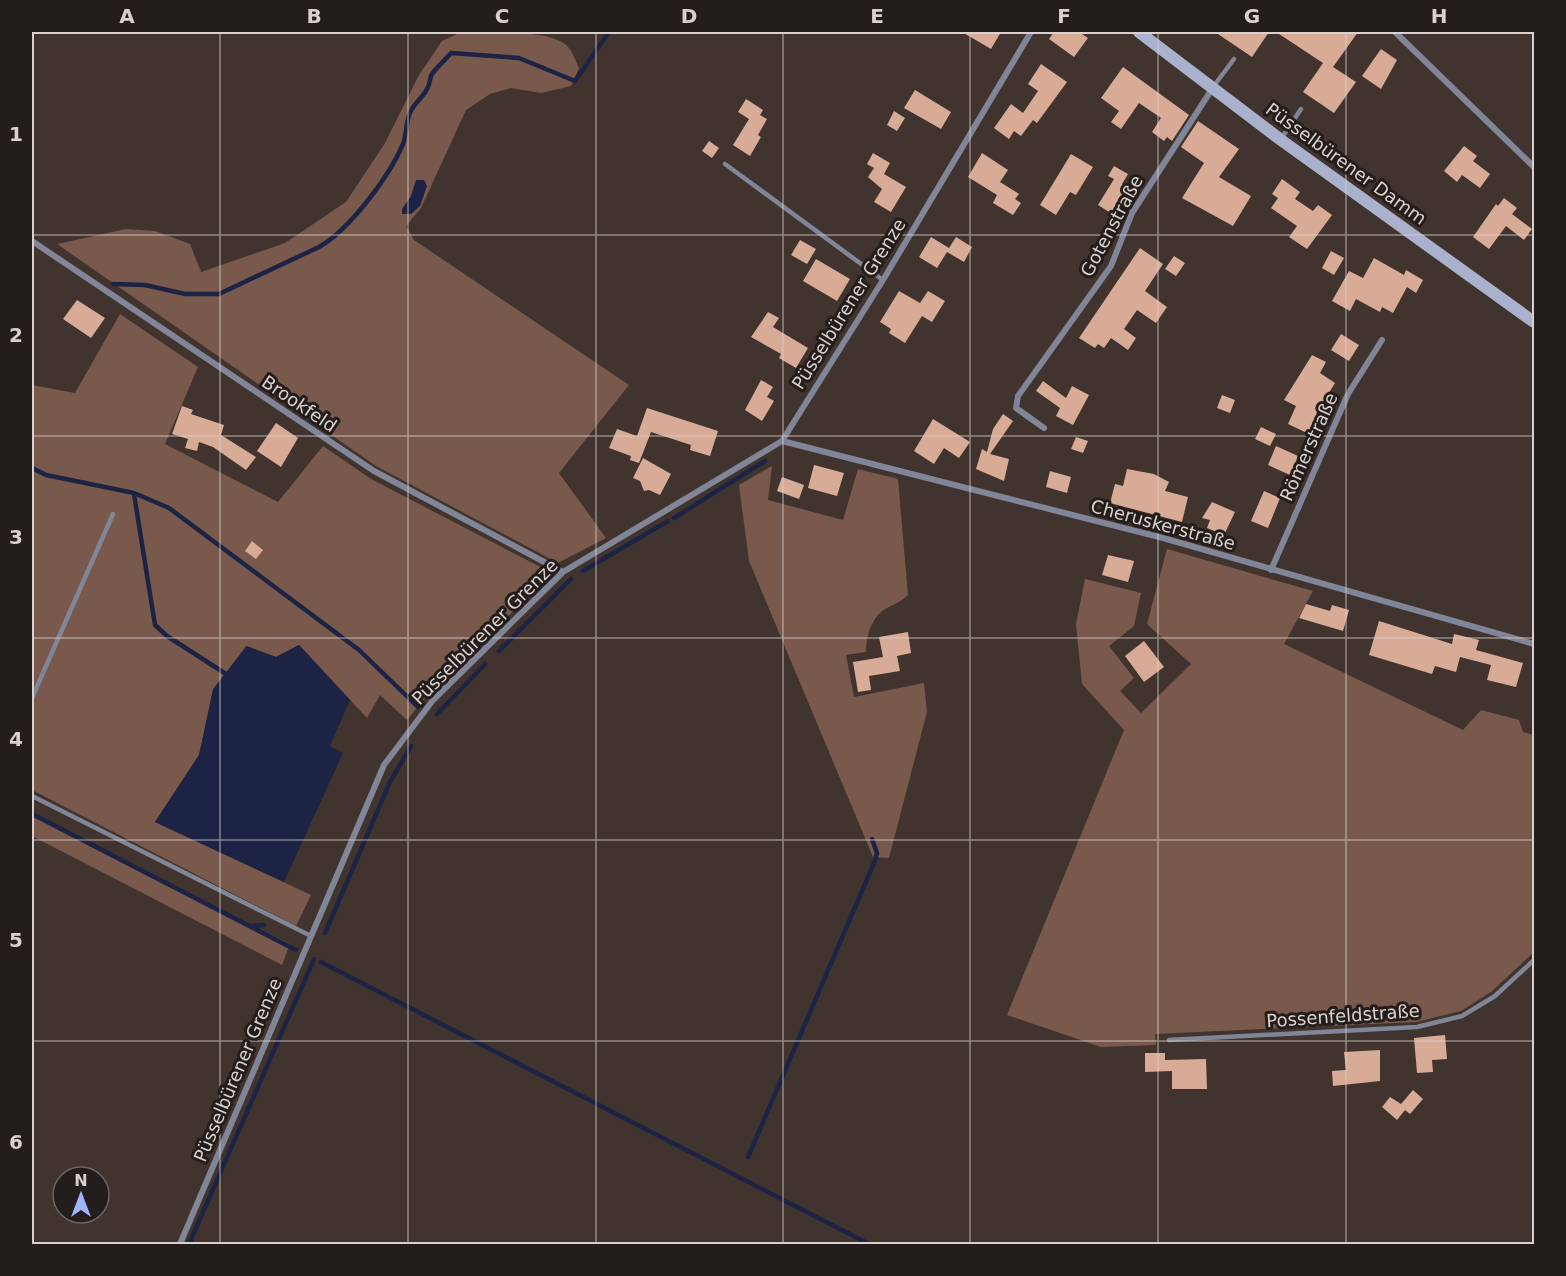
<svg xmlns="http://www.w3.org/2000/svg" width="1566" height="1276" viewBox="0 0 1566 1276" font-family="'DejaVu Sans',sans-serif">
<style>
.green{fill:#78594c}
.water{fill:#1c2344}
.lines{fill:none;stroke-linecap:round;stroke-linejoin:round}
.stream{stroke:#1c2344;stroke-width:4.5}
.building{fill:#d8ab96}
.lane{stroke:#808597;stroke-width:4.5}
.street{stroke:#808597;stroke-width:6}
.secondary{stroke:#a9b1cd;stroke-width:12}
.grid{fill:none;stroke:#dad1ce;stroke-width:1.5;stroke-opacity:0.55}
.labels{text-anchor:middle;stroke-width:6;stroke-linejoin:round;paint-order:stroke}
.street-label{font-size:18px;fill:#dad1ce;stroke:#231d1b}
.neatline{fill:none;stroke:#dad1ce;stroke-width:2}
.grid-label{font-size:20px;text-anchor:middle;font-weight:bold;fill:#dad1ce}
</style>
<rect width="100%" height="100%" fill="#41342e"/>
<!-- green -->
<path class="green" d="M480 32C501 32 555 31 568 47 573 52 576 62 579 68L571 86 541 93 511 88 490 94 466 110 421 208 406 226 414 240 629 385 559 473 606 538 558 563 376 466 57 244 126 229 155 231 190 244 201 272 285 243 346 202 385 143 419 75 442 41 457 34Z
M120 314 198 367 165 444 278 502 323 446 371 479 552 573 425 698 407 720 380 695 367 718 299 645 276 657 246 646 214 689 199 755 155 822 311 895 296 926 32 790V385L75 393Z
M772 466 768 500 843 520 858 469 898 479 908 595C900 603 891 605 882 611 870 621 866 638 866 652L846 655 854 697 924 683 927 712 889 858 873 857 749 561 739 485Z
M1167 549 1313 591 1284 644 1463 730 1481 710 1519 720 1523 732 1534 735V952L1491 992 1461 1011 1416 1022 1155 1034 1156 1045 1101 1047 1007 1015 1124 730 1082 684 1076 624 1085 579 1141 593 1134 626 1109 646 1134 678 1120 691 1141 713 1191 664 1147 624Z
M32 813 290 944 282 965 32 836Z"/>
<!-- water -->
<path class="water" d="M416 180H424L427 186 420 206 411 214H402V209L411 196Z
M299 645 350 700 330 746 343 753 284 882 155 822 199 755 213 689 247 646 276 657Z"/>
<g class="lines">
<!-- stream -->
<path class="stream" d="M113 284 145 285 185 294H219L319 247C349 230 389 177 403 144 407 133 406 117 412 109 417 101 424 96 428 87 430 83 430 77 432 74 436 68 446 59 451 53L519 58 575 81 609 32
M32 468 46 475 134 493 169 508 359 650 418 707
M134 494 155 625 167 636 226 674
M674 518 765 461
M583 571 668 521
M499 651 571 579
M437 714 485 664
M32 814 296 950
M252 926 264 925
M325 933 390 782 411 746
M321 962 869 1244
M748 1157 874 863 877 853 872 839
M189 1244 314 959"/>
</g>
<!-- building -->
<path class="building" d="M962 32H1001L991 49Z
M1054 32H1079L1088 38 1074 57 1049 39Z
M1215 32H1269L1252 57Z
M1276 32H1358L1333 67 1356 82 1334 113 1303 92 1323 63Z
M1381 49 1397 60 1381 89 1362 76Z
M1041 64 1067 82 1037 123 1033 120 1021 136 1014 131 1009 139 994 128 1011 104 1023 113 1038 91 1028 84Z
M1123 67 1189 115 1172 141 1167 137 1164 141 1152 132 1161 118 1139 103 1121 129 1111 122 1119 111 1101 98Z
M915 90 951 112 941 129 904 108Z
M746 99 763 110 760 115 767 119 758 135 761 137 750 156 733 145 749 119 738 112Z
M894 111 905 118 897 131 887 125Z
M1198 121 1239 149 1219 177 1251 196 1233 226 1182 198 1204 163 1181 147Z
M709 141 719 148 712 158 702 151Z
M1464 146 1477 156 1473 161 1490 174 1480 188 1462 175 1457 182 1444 171Z
M873 153 890 163 884 174 906 187 891 212 874 202 882 189 868 177 874 168 867 164Z
M982 153 1008 170 1000 182 1019 194 1015 199 1021 203 1013 215 993 203 997 195 968 177Z
M1071 154 1093 167 1076 195 1070 192 1056 215 1040 205Z
M1114 166 1128 174 1122 184 1133 190 1117 217 1098 205 1114 179 1108 176Z
M1282 179 1300 192 1295 199 1313 211 1318 205 1332 215 1307 249 1289 237 1297 226 1271 208 1278 198 1272 194Z
M1504 198 1517 208 1512 214 1532 229 1524 240 1506 226 1489 249 1473 237 1496 204 1498 206Z
M931 237 949 248 956 237 972 247 964 262 947 252 937 268 919 257Z
M800 240 816 249 807 264 791 255Z
M1140 248 1163 264 1145 291 1167 307 1156 323 1137 310 1124 329 1136 338 1128 350 1111 338 1104 348 1098 344 1095 348 1079 338Z
M1331 251 1344 258 1334 275 1322 268Z
M1174 256 1185 263 1176 276 1165 269Z
M1374 258 1404 275 1406 270 1423 280 1416 293 1407 287 1393 313 1382 307 1380 312 1356 299 1350 311 1332 301 1349 271 1363 278Z
M816 259 850 279 837 301 803 281Z
M899 291 920 303 928 291 945 301 932 322 922 316 905 343 889 333 891 329 880 322Z
M77 300 105 318 91 338 63 319Z
M768 312 779 318 773 327 808 348 796 368 779 358 781 354 751 337Z
M1341 334 1359 345 1349 361 1331 350Z
M1312 355 1326 362 1320 373 1335 383 1316 414 1318 415 1309 434 1288 424 1296 406 1284 400Z
M761 380 773 387 767 397 774 401 762 421 745 410Z
M1043 381 1066 398 1072 386 1089 395 1073 425 1056 416 1060 408 1036 391Z
M1222 395 1235 400 1230 413 1217 408Z
M182 406 193 410 191 414 224 425 221 435 256 457 246 470 213 447 199 442 197 451 185 448 188 439 172 434Z
M647 408 718 431 710 456 690 450 691 445 651 432 639 463 630 460 631 456 609 448 617 429 637 436Z
M1003 414 1013 421 990 454 1009 459 1004 481 976 469 982 449 987 452 993 429Z
M933 419 970 442 959 458 944 448 934 464 914 451Z
M276 423 298 438 281 467 257 451Z
M1261 427 1276 434 1270 446 1255 439Z
M1076 437 1088 441 1083 453 1071 449Z
M1276 446 1298 456 1290 475 1268 465Z
M643 458 671 474 660 495 649 490 644 491 640 481 633 478Z
M814 465 844 473 837 496 808 488Z
M1127 469 1154 474 1169 482 1165 491 1188 497 1182 522 1110 503 1115 484 1123 486Z
M1050 471 1071 477 1067 493 1046 487Z
M782 477 804 485 799 499 777 491Z
M1264 491 1280 498 1268 528 1251 521Z
M1212 502 1235 512 1224 535 1207 528 1210 520 1202 518Z
M252 541 263 550 256 559 245 551Z
M1108 555 1134 561 1128 582 1102 575Z
M1306 604 1330 611 1332 605 1349 610 1343 631 1299 618Z
M1379 621 1452 644 1454 634 1479 640 1476 650 1523 663 1516 687 1487 680 1491 665 1460 657 1456 672 1435 666 1432 674 1369 655Z
M908 632 911 653 897 656 900 671 869 676 871 690 858 692 853 662 883 657 879 637Z
M1144 641 1164 667 1144 682 1125 656Z
M1445 1035 1447 1059 1432 1060 1433 1072 1417 1073 1414 1038Z
M1380 1050V1081L1333 1086 1332 1071 1346 1070 1344 1052Z
M1145 1053H1165V1060L1206 1059 1207 1089H1172V1071L1145 1072Z
M1413 1090 1423 1099 1410 1114 1405 1110 1397 1120 1382 1107 1390 1097 1401 1104Z"/>
<g class="lines">
<!-- lane -->
<path class="lane" d="M1213 87 1234 59
M1281 139 1301 109
M725 164 883 280
M32 698 113 514
M32 796 311 936
M1169 1040 1417 1027 1462 1016 1495 996 1534 960"/>
<!-- street -->
<path class="street" d="M1395 32 1534 167
M32 241 374 471 563 572
M1044 428 1016 408 1018 396 1111 266 1132 213 1212 89
M782 441 1163 538 1534 644
M1271 570 1348 394 1382 340
M180 1244 384 765 433 700 563 572 782 441 883 280 1031 32"/>
<!-- secondary -->
<path class="secondary" d="M1139 32 1281 140 1534 322"/>
</g>
<!-- grid -->
<path class="grid" d="M220 32V1244M408 32V1244M596 32V1244M783 32V1244M970 32V1244M1158 32V1244M1346 32V1244M32 235H1534M32 436H1534M32 638H1534M32 840H1534M32 1041H1534"/>
<g class="labels">
<!-- street labels -->
<g class="street-label">
<text transform="translate(1346 164) rotate(36)" y="6">Püsselbürener Damm</text>
<text transform="translate(1112 226) rotate(-62)" y="6">Gotenstraße</text>
<text transform="translate(849 304) rotate(-58)" y="6">Püsselbürener Grenze</text>
<text transform="translate(299 404) rotate(34)" y="6">Brookfeld</text>
<text transform="translate(1309 447) rotate(-66)" y="6">Römerstraße</text>
<text transform="translate(1163 525) rotate(15)" y="6">Cheruskerstraße</text>
<text transform="translate(485 632) rotate(-45)" y="6">Püsselbürener Grenze</text>
<text transform="translate(1343 1016) rotate(-4)" y="6">Possenfeldstraße</text>
<text transform="translate(238 1070) rotate(-67)" y="6">Püsselbürener Grenze</text>
</g>
</g>
<!-- border -->
<rect width="1566" height="1276" fill="none" stroke="#231d1b" stroke-width="66"/>
<!-- north arrow -->
<g transform="translate(81 1195)"><circle r="28" fill="#231d1b" stroke="#6c6563" stroke-width="1.5"/>
<path d="M0-4.5L10 22L0 15L-10 22Z" fill="#a0b3fd"/>
<text y="-9" font-size="16" font-weight="bold" text-anchor="middle" fill="#dad1ce">N</text>
</g>
<rect x="33" y="33" width="1500" height="1210" class="neatline"/>
<g class="grid-label">
<text x="127" y="23">A</text>
<text x="314" y="23">B</text>
<text x="502" y="23">C</text>
<text x="689" y="23">D</text>
<text x="877" y="23">E</text>
<text x="1064" y="23">F</text>
<text x="1252" y="23">G</text>
<text x="1439" y="23">H</text>
<text x="16" y="141">1</text>
<text x="16" y="342">2</text>
<text x="16" y="544">3</text>
<text x="16" y="746">4</text>
<text x="16" y="947">5</text>
<text x="16" y="1149">6</text>
</g>
</svg>
